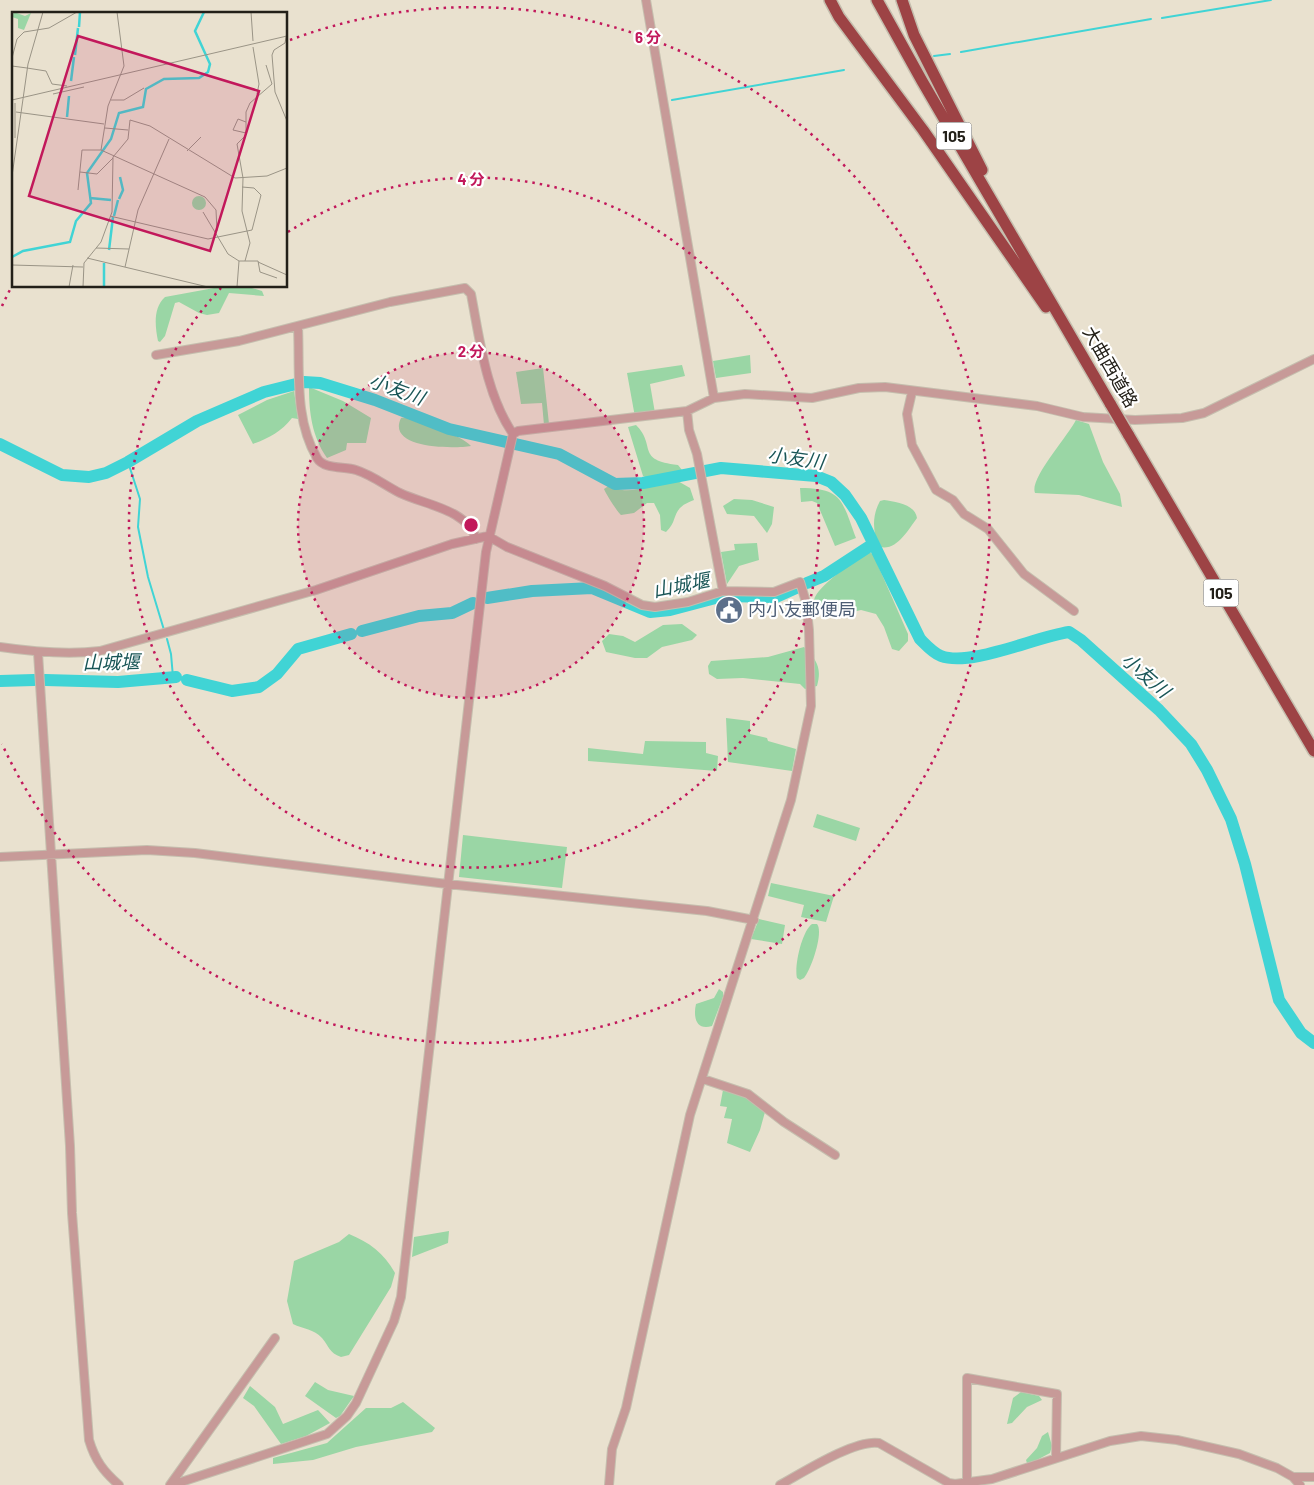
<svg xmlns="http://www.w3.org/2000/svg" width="1314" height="1485" viewBox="0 0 1314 1485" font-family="Barlow,'Noto Sans JP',sans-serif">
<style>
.green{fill:#9ad6a5}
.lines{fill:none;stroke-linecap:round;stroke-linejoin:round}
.stream{stroke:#40d4d5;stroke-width:2}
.river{stroke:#40d4d5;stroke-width:12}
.minor-casing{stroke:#c5beae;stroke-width:10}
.highway-casing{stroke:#c5beae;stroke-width:14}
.minor{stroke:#c79a98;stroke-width:8}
.highway{stroke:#9d4345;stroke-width:11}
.highway-bridge-casing{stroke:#c5beae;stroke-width:14;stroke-linecap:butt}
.highway-bridge{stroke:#9d4345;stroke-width:11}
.ring{fill:none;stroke:#c2185b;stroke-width:2.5;stroke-dasharray:2.5 5}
.labels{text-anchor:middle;stroke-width:4.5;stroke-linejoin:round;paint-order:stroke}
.shield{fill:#fff;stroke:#65635e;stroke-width:1}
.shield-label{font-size:16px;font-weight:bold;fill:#232019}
.street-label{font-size:18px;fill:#232019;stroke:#fff}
.service-label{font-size:18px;fill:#4e5e75;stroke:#fff;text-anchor:start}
.water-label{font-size:19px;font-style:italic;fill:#1a5657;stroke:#fff}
.inset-river{fill:none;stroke:#40d4d5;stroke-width:2.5}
.inset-road{fill:none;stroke:#9a9486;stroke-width:1}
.view{fill:#c2185b;fill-opacity:0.15;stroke:#c2185b;stroke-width:2.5}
.inset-edge{fill:none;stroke:#232019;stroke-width:2.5}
.centre{fill:#c2185b;stroke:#fff;stroke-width:2.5}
.ring-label{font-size:15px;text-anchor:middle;font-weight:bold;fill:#c2185b;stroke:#fff;stroke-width:4.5;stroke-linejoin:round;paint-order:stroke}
</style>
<rect width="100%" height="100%" fill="#e9e1cf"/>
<!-- green -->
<path class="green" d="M225 286 252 288 262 291 264 296 229 293 219 313 207 315 199 313 179 302 175 303 165 336 160 342 158 341C155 326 153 308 165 297Z
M750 355 751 373 716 378 713 361Z
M682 365 685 376 650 384 655 413 635 417 627 373Z
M543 368 549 424 544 425 542 403 521 404 516 372Z
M309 387 343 401 371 418 366 443H347L346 450 327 458C312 436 309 413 309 387Z
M294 391 298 419 292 418C281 432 269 438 253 444L238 415 267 400Z
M401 418C415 416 462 436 471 446 453 449 386 449 401 418Z
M1076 420 1089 424 1103 462 1120 494 1122 507 1079 495 1035 493C1029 479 1068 436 1076 420Z
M636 425C657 446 635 460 678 465L682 470C672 474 654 482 643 476L628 427Z
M676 480 690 488 694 500C669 509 680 519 666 532L661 530 660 515 654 503H647L634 513 621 515C618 513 606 494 604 489L610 485C627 499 657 481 676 480Z
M800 488C843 488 842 501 856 538L835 546 817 503 812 501 801 502Z
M734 499 752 500 774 507 772 524 767 533 754 516 727 514 723 506Z
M884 500C896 502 915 504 917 518 908 530 897 551 880 547 872 533 872 515 880 501Z
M757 543 759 560 739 566 727 584 721 552 735 550 734 544Z
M868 552 873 554 908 634V641L899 651 892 649 884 627 876 614 861 610 837 616 816 612C815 608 813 604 814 600 817 586 856 560 868 552Z
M682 624 697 635 692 640 662 647 647 658H635L606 652 602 641 609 634 623 636 635 642 663 625Z
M804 647C817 660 822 668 817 686L805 689 800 684 743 678 717 679 709 674 708 666 711 661 768 657Z
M726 718 750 721V734L767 738 768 741 796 749 792 771 728 762Z
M645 741 706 742V753L718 756 717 771 588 761V748L643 754Z
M817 814 860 828 856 841 813 827Z
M463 835 567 847 562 888 459 877Z
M771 883 834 896 826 922 801 917 804 905 768 896Z
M759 919 785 925 782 944 751 939Z
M812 924H817C824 932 811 970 804 978L800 980 797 978C794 966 802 931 812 924Z
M719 989 723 992V997L712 1026C696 1031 693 1017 696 1004L714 998Z
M723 1090 749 1099 765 1112 760 1130 750 1152 727 1143 732 1119 724 1118 727 1107 720 1106Z
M449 1231 448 1243 412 1257 414 1237Z
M349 1234C369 1242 385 1254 395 1273L391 1287 349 1355 341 1357C329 1353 329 1346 322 1338 314 1329 303 1329 293 1324L287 1301 294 1261 339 1242Z
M315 1382 328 1390 354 1396 340 1416 336 1418 305 1396Z
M250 1386 275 1407 283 1424 318 1410 330 1423 306 1436 281 1444 254 1406 243 1398Z
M1021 1392 1039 1396 1042 1400 1027 1407 1012 1423 1007 1424 1013 1398Z
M403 1402 435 1428 432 1432 356 1447 313 1460 273 1464V1458L327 1443 366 1408H391Z
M1048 1432 1052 1446 1050 1453 1035 1461 1027 1463 1026 1460 1037 1448 1042 1436Z"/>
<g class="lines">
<!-- stream -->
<path class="stream" d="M1162 18 1271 0
M961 52 1151 19
M934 56 950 54
M672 100 844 70
M128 462 140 499 138 527 148 577 164 630
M167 639 171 654 173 677"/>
<!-- river -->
<path class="river" d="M0 444 62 475 89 477 106 473 128 462 197 421 264 392 304 382 320 383 375 400 449 429 559 454 615 484 643 483 721 468 816 476 831 482 845 495 861 518 920 639C926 645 933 653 941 656 971 667 1035 637 1069 632L1081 640 1159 710 1191 744 1207 770 1231 819 1245 864 1279 1000 1301 1033 1314 1043
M807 583 824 576 873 544
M487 598 532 591 592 588 650 612 670 610 723 596 776 597 796 588
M362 631 419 616 452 613 473 603
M45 680 118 682 176 677
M187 680 232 691 259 687 277 674 298 649 351 634
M0 681 34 680"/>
<!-- minor casing -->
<g class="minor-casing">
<path id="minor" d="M646 0 714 398
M298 327C300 371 294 419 317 458 324 470 345 466 356 470 372 475 386 486 400 493 425 505 467 509 476 539
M156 355 239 341 390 302 465 288 471 294C480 341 486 394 513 434
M912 392 907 414 912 445 936 490 953 500 964 514 988 529 1024 574 1074 611
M687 411 689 430 697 454 723 591
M0 647C34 652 66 655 100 651L316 590 452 544 488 536 507 547 605 586 642 605 655 607 688 602 723 591 774 592 800 582 806 602 809 630 811 706 791 800 690 1115 626 1408 612 1449 609 1485
M38 653 70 1146 72 1213 89 1440C95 1460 103 1471 119 1485
M0 857 147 850 195 853 447 884 707 911 754 920
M703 1079 748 1094 784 1122 835 1155
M1293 1477H1314
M967 1482V1378L1057 1394 1056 1458
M170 1485 275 1338
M172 1485 327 1434 347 1416 356 1403 394 1321 401 1297 486 552 513 434 518 431 687 411 714 398 745 394 812 398 859 388 885 387 1037 406 1083 417 1135 420 1182 418 1204 413 1314 359
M780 1485C802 1473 855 1439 879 1443L949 1483 955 1484 992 1479 1110 1441 1141 1436 1177 1440 1239 1454 1277 1468 1293 1477 1300 1485"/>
</g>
<!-- highway casing -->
<g class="highway-casing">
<path id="highway" d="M830 0 839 17 923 130 1046 307
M877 0 922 81 1111 405
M902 0 914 35 982 170
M1128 434 1314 751"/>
</g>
<!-- minor -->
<use href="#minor" class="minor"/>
<!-- highway -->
<use href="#highway" class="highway"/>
<!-- highway-bridge casing -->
<g class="highway-bridge-casing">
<path id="highway-bridge" d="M1111 405 1128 434"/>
</g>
<!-- highway-bridge -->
<use href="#highway-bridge" class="highway-bridge"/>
</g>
<!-- distance rings -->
<circle cx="471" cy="525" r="173" fill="#c2185b" fill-opacity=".12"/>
<g class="ring">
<circle cx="471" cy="525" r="173"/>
<path d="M288 232A345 345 0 1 1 221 288"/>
<path d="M2 306A518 518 0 0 1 14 282M290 40A518 518 0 1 1 2 744"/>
</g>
<!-- icons -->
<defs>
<g id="civic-disc" transform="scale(1.4375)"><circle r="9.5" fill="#5c6f8a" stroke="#fff"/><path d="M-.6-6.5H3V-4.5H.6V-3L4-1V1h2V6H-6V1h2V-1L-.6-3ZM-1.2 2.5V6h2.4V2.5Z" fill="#fff"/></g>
</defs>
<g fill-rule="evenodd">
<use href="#civic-disc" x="729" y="610"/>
</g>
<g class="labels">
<!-- shield labels -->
<g class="shield">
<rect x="936.5" y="122.5" width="35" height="27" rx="4"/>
<rect x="1203.5" y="579.5" width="35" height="27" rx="4"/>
</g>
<g class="shield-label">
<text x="954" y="142">105</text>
<text x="1221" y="599">105</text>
</g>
<!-- street labels -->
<g class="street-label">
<text transform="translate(1110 367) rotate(60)" y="6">大曲西道路</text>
</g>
<!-- service labels -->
<g class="service-label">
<text x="748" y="616">内小友郵便局</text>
</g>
<!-- water labels -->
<g class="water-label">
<text transform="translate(397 389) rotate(20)" y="7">小友川</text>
<text transform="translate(796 458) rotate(8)" y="7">小友川</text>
<text transform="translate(681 585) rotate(-11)" y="7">山城堰</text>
<text transform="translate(111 662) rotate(-1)" y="7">山城堰</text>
<text transform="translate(1146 675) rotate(41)" y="7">小友川</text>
</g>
</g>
<!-- overview -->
<g transform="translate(12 12)">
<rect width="275" height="275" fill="#e9e1cf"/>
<path d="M2 0 13 4 19 1 12 18 6 16V7L0 5ZM180 191a7 7 0 1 1 14 0a7 7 0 1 1-14 0Z" fill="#9ad6a5"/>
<path class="inset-river" d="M67 15 68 0M63 43 66 16M59 69 62 45M55 105 57 84M78 186 99 188M107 187 111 178 108 165M102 204 106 188M97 238 101 205M0 245 11 239 58 230 64 209 79 191 75 161 99 127 107 101 131 95 134 77 152 67 187 66 196 60 198 52 183 19 192 0M92 251V274"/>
<path class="inset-road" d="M239 0 241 29M275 20 273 31 262 38 260 43 263 80 275 109M241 35 247 72 245 82M0 46 5 27 12 20 37 16 65 0M0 54 15 56M15 56 34 59 40 72 55 74M41 82 72 75M0 88 275 24M99 88H112L132 76M3 91V126M4 100 92 112M93 116 116 118M234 121 221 118 226 107 234 110M89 138 96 94 112 54 105 0M175 139 189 125M68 160 85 162 101 146M0 164 16 52 31 0M66 178 70 138H89L193 185 204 198 205 219M191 200 216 242 227 249H246L248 260 265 266M98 204 196 227 240 218 249 183 242 176 230 175M84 236 117 237M75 246 196 275M233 249 238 231 230 199 231 166 225 132 234 123V100L238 91 260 72 254 53M246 250 275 263M0 253 71 255M113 255 126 198 157 127M57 275 61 253M71 275 72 251 89 230 100 200 101 145 116 127 118 108 138 114 223 166 255 164 275 156M225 275 227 249"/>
<path class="view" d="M66 24 247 79 198 239 17 184Z"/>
<rect width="275" height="275" class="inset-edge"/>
</g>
<circle cx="471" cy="525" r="8" class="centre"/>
<g class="ring-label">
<text x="648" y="43">6 分</text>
<text x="471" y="185">4 分</text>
<text x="471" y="357">2 分</text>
</g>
</svg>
